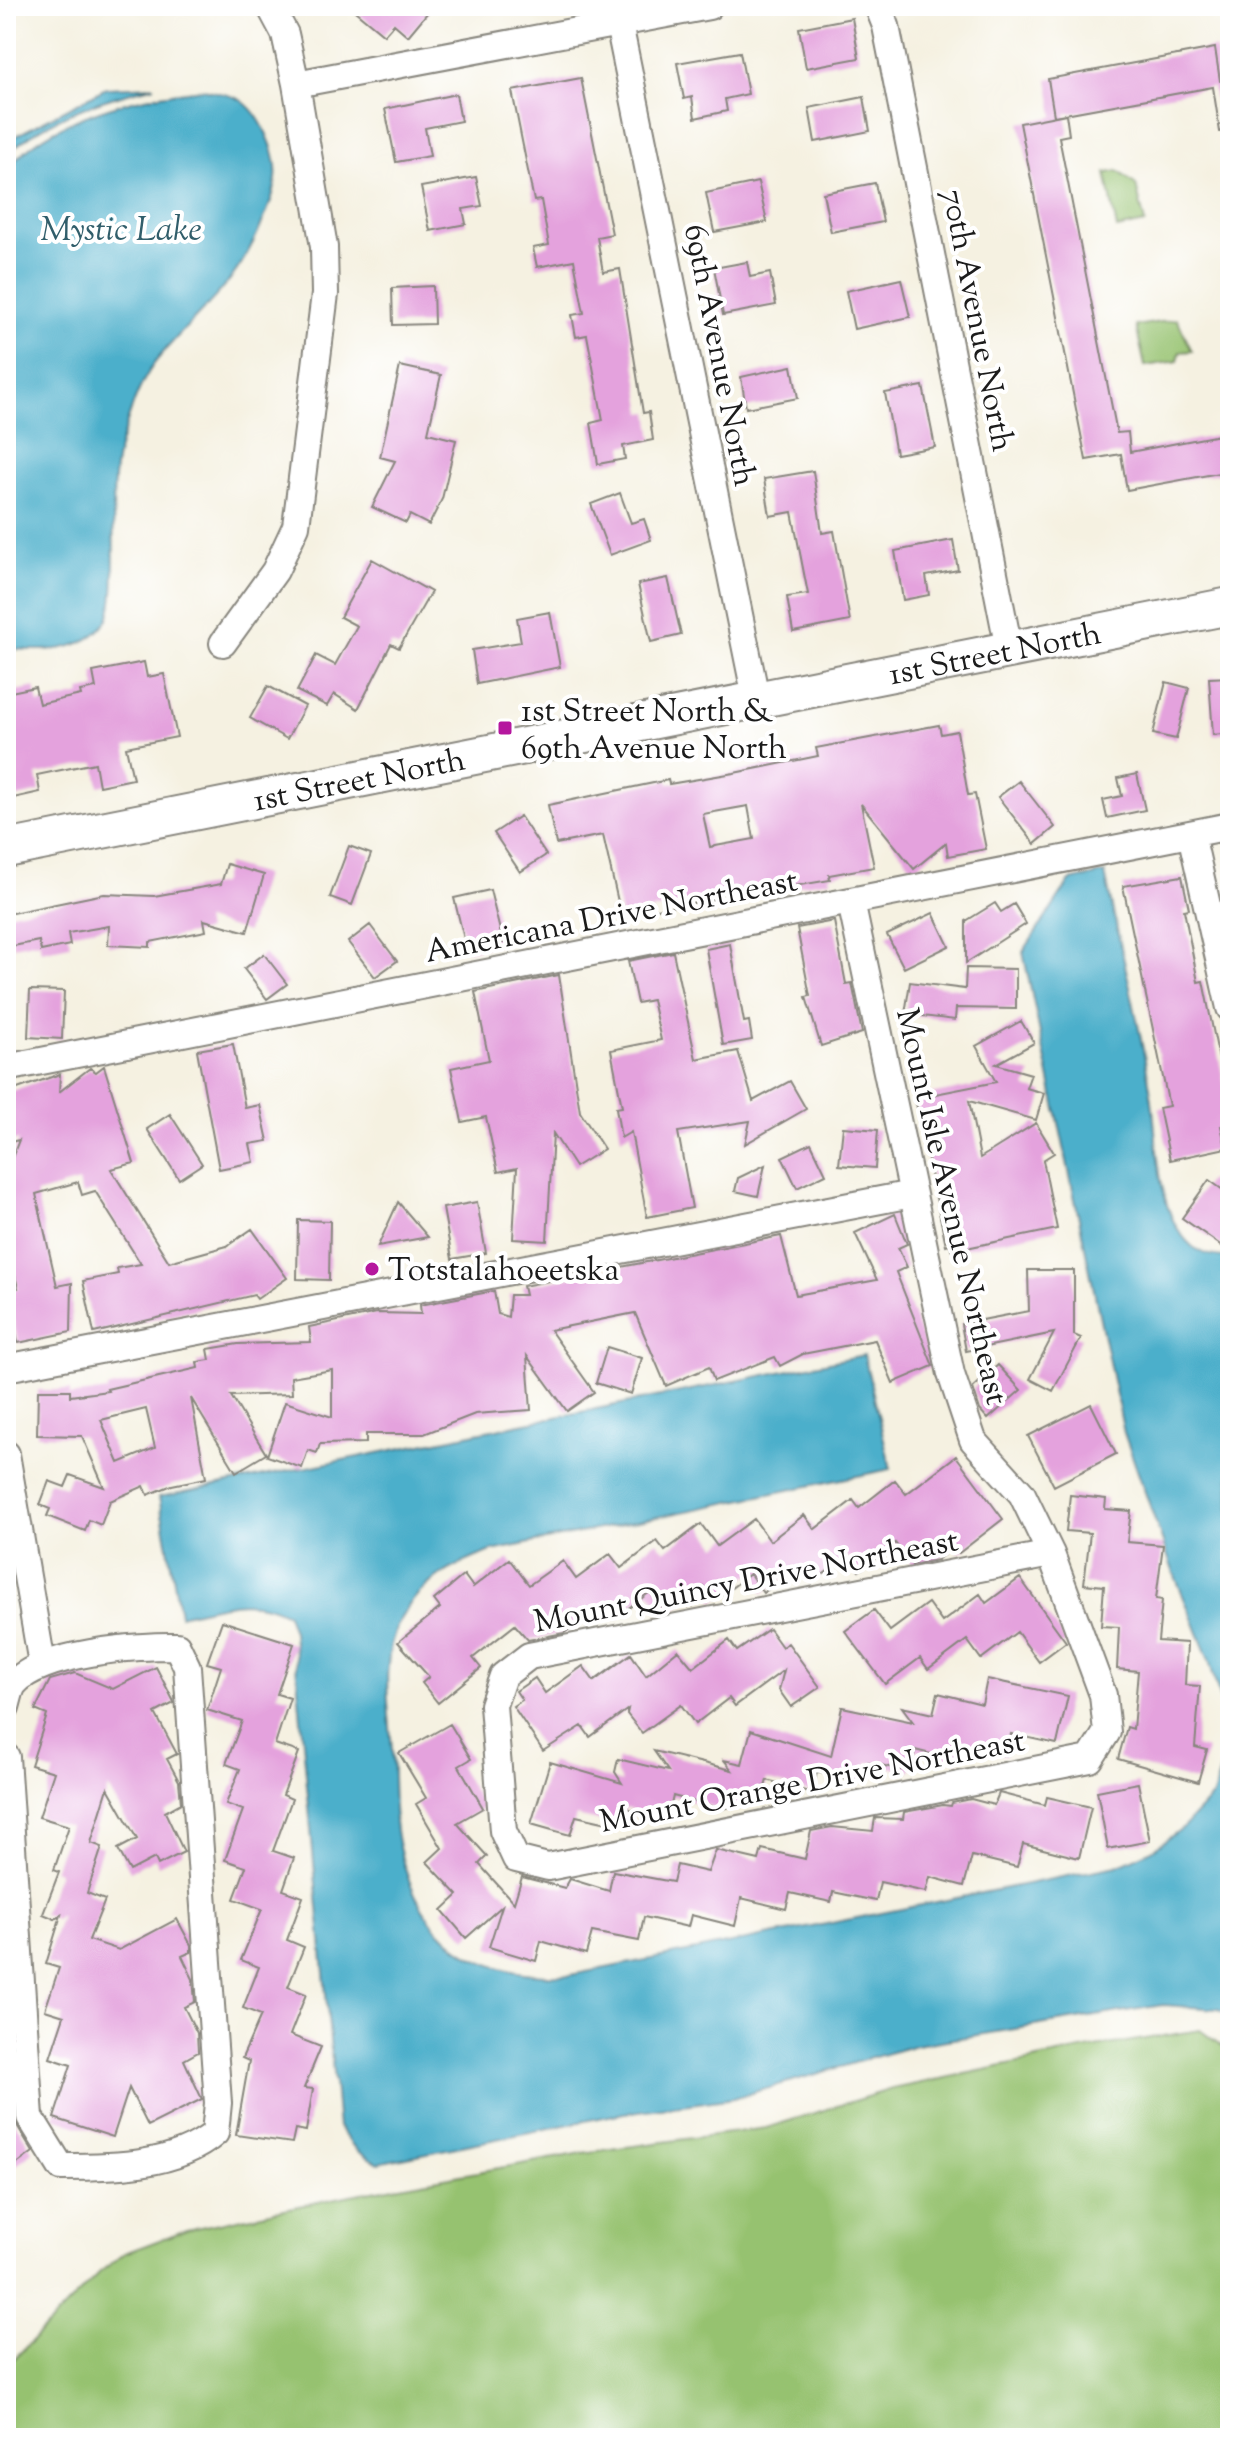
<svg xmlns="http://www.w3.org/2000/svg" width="1236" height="2444" viewBox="0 0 1236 2444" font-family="'Sorts Mill Goudy',serif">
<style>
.green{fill:#96c26f;stroke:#596f46;stroke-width:2}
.water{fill:#4bafcb;stroke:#346674;stroke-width:2}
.building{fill:#e4a2dd;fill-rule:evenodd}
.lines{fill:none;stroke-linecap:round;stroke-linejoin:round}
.street-casing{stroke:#88867e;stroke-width:30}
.secondary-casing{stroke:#88867e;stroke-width:40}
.street{stroke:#fff;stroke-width:26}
.secondary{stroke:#fff;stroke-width:36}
.poi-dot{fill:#b5179e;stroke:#fff;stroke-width:3}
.labels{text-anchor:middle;stroke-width:8;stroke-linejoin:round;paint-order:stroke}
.street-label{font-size:32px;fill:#1c1c1c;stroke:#fff}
.poi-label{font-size:32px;fill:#1c1c1c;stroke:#fff;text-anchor:start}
.water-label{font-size:34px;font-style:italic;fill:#315e6b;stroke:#fff}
</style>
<rect width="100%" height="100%" fill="#fff"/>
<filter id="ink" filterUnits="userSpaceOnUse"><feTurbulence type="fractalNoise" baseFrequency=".0125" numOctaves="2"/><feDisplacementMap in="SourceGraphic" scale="16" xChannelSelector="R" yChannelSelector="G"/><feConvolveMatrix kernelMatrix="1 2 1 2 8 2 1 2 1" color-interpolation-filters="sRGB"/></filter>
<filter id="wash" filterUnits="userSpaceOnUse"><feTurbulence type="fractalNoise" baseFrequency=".006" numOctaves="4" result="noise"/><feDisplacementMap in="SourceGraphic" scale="32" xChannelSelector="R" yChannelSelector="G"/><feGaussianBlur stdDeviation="1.8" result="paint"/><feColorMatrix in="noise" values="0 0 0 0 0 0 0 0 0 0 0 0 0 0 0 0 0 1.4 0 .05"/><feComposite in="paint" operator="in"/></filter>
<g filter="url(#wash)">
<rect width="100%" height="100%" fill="#f5f1e1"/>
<!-- green -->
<path class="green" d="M1118 171 1136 185 1145 223 1117 229 1106 173Z
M1177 319 1192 351 1180 352 1178 361 1145 366 1136 326Z
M1200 2030 1230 2052V2438H6V2367L100 2272 125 2253 186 2230 351 2195 582 2153 766 2128 892 2089 1101 2046Z"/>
<!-- water -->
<path class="water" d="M155 86C101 99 47 117 6 155V141L106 88Z
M204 89C214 92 229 94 239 99 261 112 279 154 276 179 274 203 249 254 235 273 211 306 178 332 154 364 136 389 128 419 119 448 105 489 123 598 106 622 84 654 40 652 6 648V171C47 117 140 95 204 89Z
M1105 873C1120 949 1141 1025 1152 1101 1157 1139 1157 1193 1176 1226 1190 1250 1203 1257 1230 1257V2016L1218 2009 1163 2005 916 2045 734 2098 624 2113 378 2163 357 2151 338 2127 293 1632 287 1614C251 1594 219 1606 180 1615L159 1497 864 1355 891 1469 492 1551C454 1565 421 1581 401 1618 379 1659 389 1706 392 1750 394 1781 392 1817 399 1847 421 1942 478 1979 571 1975L1117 1866 1152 1850 1185 1826 1213 1796 1224 1757V1713L1209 1660 1173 1571 1124 1433 1023 952 1070 881Z"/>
<g id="blocks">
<!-- building -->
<path class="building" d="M349 6H433L408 36 394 24 384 35Z
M852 18 859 58 806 68 799 28Z
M1215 48 1220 81 1230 80V131L1220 132 1213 87 1054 116 1048 79Z
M740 52 748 94 725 99 727 111 695 118 692 97 684 99 677 63Z
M581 78 612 234 597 237 603 272 620 269 643 413 649 412 653 440 623 446 625 459 598 464 591 423 603 420 587 335 576 337 572 315 584 313 574 260 537 267 533 248 549 245 541 200 534 201 512 91Z
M456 94 461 121 425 128 430 156 396 162 385 109Z
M864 97 870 131 815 142 809 108Z
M1066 114 1069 135 1059 137 1117 433 1128 432 1130 452 1230 433V471L1127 490 1121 454 1086 460 1020 123Z
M476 177 482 206 463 209 466 224 430 231 421 187Z
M758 182 767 222 714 232 706 193Z
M875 183 883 222 831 232 823 193Z
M747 262 750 277 770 273 776 305 723 315 714 268Z
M901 279 910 317 854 329 846 291Z
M433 286 434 324 393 325 392 288Z
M400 366 441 375 428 433 456 440 442 499 429 525 410 515 406 523 372 507 395 461 380 457Z
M792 366 798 398 746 408 741 377Z
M923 386 935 447 896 454 885 393Z
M813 471 822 533 834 531 850 621 793 632 787 597 808 594 792 512 770 516 764 479Z
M620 493 631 523 644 519 651 540 610 555 591 504Z
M953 540 958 570 926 576 929 595 903 600 895 551Z
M372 559 431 592 399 648 391 644 358 709 334 694 327 706 297 691 316 655 335 665 357 626 340 617Z
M668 578 681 635 651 642 638 584Z
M550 612 560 667 477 684 472 650 521 642 517 618Z
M144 662 147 677 164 674 177 737 126 747 133 779 99 786 95 763 37 775 40 792 9 799 6 693 35 687 39 704 81 695 80 691 96 688 93 672Z
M1230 677V733L1213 735 1209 678Z
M1166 682 1189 688 1176 739 1153 734Z
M268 686 305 706 287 739 250 718Z
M939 725 941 734 957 731 968 795 975 794 986 849 948 856 946 843 914 869 861 804 874 867 829 875 830 880 621 915 603 835 556 844 548 805 668 780 669 784 734 773 818 756 816 748ZM748 806 754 839 710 847 703 814Z
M1137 774 1145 810 1107 818 1103 800 1122 796 1118 778Z
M1019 781 1055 827 1035 844 998 797Z
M520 816 546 855 520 872 494 833Z
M349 846 371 854 352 905 330 897Z
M227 864 264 875 247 932 204 920 206 931 150 942V947L108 945 109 926 68 933 70 945 41 951 39 941 13 946 7 914 104 894 154 896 221 884Z
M1182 876 1189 909 1184 910 1198 982 1203 981 1226 1093 1230 1092V1124L1221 1126 1226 1148 1170 1160 1159 1108 1169 1106 1123 886Z
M490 890 503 943 467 951 454 898Z
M995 903 1001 912 1014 904 1026 924 966 963V921Z
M933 913 949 946 904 968 887 935Z
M834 921 846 984 852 983 862 1033 821 1046 806 997 810 996 797 928Z
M370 925 397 961 375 977 348 942Z
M730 944 744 1022 749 1021 752 1040 723 1045 706 949Z
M673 952 696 1059 738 1051 753 1101 790 1081 806 1109 745 1144 750 1121 678 1132 692 1208 647 1217 631 1132 621 1138 616 1108 622 1107 611 1050 661 1040 652 1000 637 1003 628 961Z
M264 954 287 984 267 999 244 969Z
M966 968 1016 969V1009L956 1008 955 1020 905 1014 910 982 965 989Z
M559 975 580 1112 604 1149 575 1167 553 1133 547 1241 513 1239 517 1168 498 1172 486 1117 462 1122 451 1068 489 1060 475 992Z
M30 990 64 991 62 1039 28 1037Z
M1021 1021 1034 1043 996 1064 1031 1074 1026 1088 1044 1093 1036 1120 969 1101 980 1158 1036 1123 1054 1153 1043 1160 1057 1229 952 1251 950 1244 946 1245 915 1098 996 1082 976 1046Z
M233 1044 245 1108 260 1105 268 1141 250 1144 254 1162 219 1169 197 1050Z
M104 1066 134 1163 111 1169 169 1262 227 1246 252 1229 287 1278 257 1299 254 1295 94 1333 83 1281 118 1274 117 1268 141 1264 95 1191 82 1195 78 1182 36 1194 57 1286 72 1283 71 1332 18 1343 7 1290 18 1288 6 1237V1173L19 1140 6 1143V1093L60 1074 59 1092 90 1068 96 1072Z
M170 1114 202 1164 179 1179 147 1129Z
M843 1127 878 1130 875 1168 839 1165Z
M811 1143 826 1174 797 1188 782 1157Z
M765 1165 758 1196 735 1191 738 1178Z
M1209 1180 1230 1195V1235L1222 1246 1182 1218Z
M398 1202 428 1237 378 1246Z
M477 1202 486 1253 452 1259 443 1208Z
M895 1214 907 1244 898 1248 907 1267 896 1272 933 1366 893 1383 875 1340 803 1354 780 1366 775 1357 714 1381 709 1367 666 1386 635 1313 550 1330 594 1392 567 1411 527 1356 531 1410 475 1414 424 1434H366V1443L320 1444 317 1453 308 1450 302 1468 267 1456 285 1402 332 1417V1370L291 1377 292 1394 231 1396 266 1454 236 1472 191 1398 206 1478 172 1485 148 1495 144 1486 110 1501 101 1525 89 1520 85 1531 47 1516 50 1509 40 1505 49 1481 65 1487 70 1475 104 1487 82 1436 37 1435 38 1390H70V1396L108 1391 107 1389 198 1368 197 1362 210 1360 208 1349 238 1344 311 1342 309 1327 377 1313 421 1314 420 1305 494 1291 498 1314 508 1317 510 1295H525L523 1286 781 1236 796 1295 877 1280 855 1233ZM146 1409 155 1448 119 1463 101 1420Z
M298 1220 330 1221 329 1280 297 1279Z
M1028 1270H1074V1335L1081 1338 1053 1391 1030 1379 1054 1333 966 1351 961 1324 1029 1311Z
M607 1347 642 1358 631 1394 596 1383Z
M998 1365 1021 1390 988 1419 980 1410 973 1388Z
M1091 1404 1116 1454 1054 1486 1028 1436Z
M956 1456 1003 1519 959 1553 954 1546 937 1560 912 1565 895 1543 859 1571 848 1556 813 1582 800 1566 763 1593 750 1574 714 1601 704 1587 677 1607 664 1610 650 1592 614 1619 604 1605 564 1633 528 1640 515 1625 473 1658 481 1668 438 1703 422 1683 429 1677 398 1642 440 1608 434 1600 464 1575 473 1587 509 1559 529 1585 563 1561 576 1579 610 1554 621 1568 657 1541 665 1551 701 1524 717 1546 754 1519 770 1541 804 1515 815 1529 853 1500 859 1508 895 1480 906 1494Z
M1070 1495 1106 1499 1105 1509 1131 1511 1127 1542 1163 1545 1156 1599 1162 1600 1158 1641 1187 1643 1185 1685 1200 1686 1195 1747 1207 1750 1198 1782 1118 1759 1127 1727 1133 1729 1138 1671 1117 1669 1119 1627 1101 1626 1104 1586 1084 1584 1090 1533 1066 1531Z
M1020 1578 1066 1642 1039 1662 1017 1632 981 1659 967 1640 928 1669 920 1658 885 1684 845 1631 874 1610 890 1631 928 1603 942 1622 980 1594 986 1603Z
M222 1621 294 1644 277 1694 290 1698 275 1744 299 1752 283 1795 292 1799 273 1851 294 1858 283 1890 303 1897 287 1940 304 1947 288 1987 306 1994 290 2035 321 2047 304 2088 313 2089 306 2131 295 2129 292 2143 236 2135 249 2061 242 2058 261 2015 243 2008 259 1967 241 1960 262 1909 234 1899 246 1867 225 1860 243 1810 226 1804 240 1769 226 1764 242 1721 207 1710 221 1667 207 1663Z
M769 1629 782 1647 788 1643 820 1687 791 1707 779 1690 784 1670 735 1706 729 1698 695 1724 681 1705 642 1733 627 1714 628 1709 590 1737 582 1726 543 1751 513 1706 522 1700 516 1691 535 1678 545 1693 583 1666 594 1681 631 1654 646 1676 678 1650 693 1668 729 1640 737 1651Z
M156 1667 173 1700 174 1703 155 1713 177 1754 167 1759 179 1781 181 1803 165 1812 184 1852 158 1865 155 1858 130 1871 118 1849 137 1839 108 1788 91 1843 102 1847 87 1893 105 1900 89 1940 119 1950 177 1919 191 1945V1952L182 1956 193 1979 195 2002 184 2007 197 2033 198 2052 184 2060 202 2099 148 2126 129 2088 113 2137 54 2118 71 2065 50 2058 64 2016 45 2010 59 1968 46 1964 61 1915 55 1919 43 1914 59 1872 54 1870 69 1826 39 1817 54 1772 31 1765 47 1715 35 1710 50 1680 75 1673 113 1689Z
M987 1679 1068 1696 1057 1744 1011 1734 1006 1755 962 1746 958 1761 915 1750 910 1772 868 1762 863 1782 817 1772 812 1793 767 1780 761 1801 721 1809 673 1796 668 1818 625 1808 621 1826 576 1816 570 1835 531 1824 550 1762 622 1783 615 1772 618 1759 668 1771 654 1751 732 1770 724 1760 742 1764 751 1730 831 1756 842 1707 913 1722 902 1707 933 1714 938 1693 982 1704Z
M450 1724 471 1759 459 1766 483 1808 457 1823 487 1856 479 1864 514 1903 522 1877 565 1888 570 1879 609 1891 613 1871 673 1882 677 1865 708 1872 716 1850 759 1860 762 1849 805 1859 811 1831 832 1827 873 1831 875 1818 903 1819 904 1812 943 1805 951 1806 952 1803 971 1799 994 1805 999 1793 1045 1805 1047 1797 1091 1807 1079 1858 1023 1844 1017 1867 972 1856 964 1886 930 1877 926 1892 880 1882 876 1901 833 1892 831 1902 790 1893 786 1909 741 1898 735 1926 691 1915 688 1927 644 1917 639 1941 592 1932 586 1954 541 1941 536 1961 489 1947 502 1906 466 1938 442 1910 458 1895 427 1862 442 1848 416 1804 426 1798 399 1753Z
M1138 1783 1150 1841 1108 1849 1097 1791Z
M6 2107 33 2152 6 2172Z"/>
</g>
</g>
<g filter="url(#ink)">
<use href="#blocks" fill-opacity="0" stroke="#88867e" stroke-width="2"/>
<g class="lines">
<!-- street casing -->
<g class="street-casing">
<path id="street" d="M878 6 886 26 1009 649
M619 24 756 698
M296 84 709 6
M223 643 275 571 296 526 325 294 324 247 296 84 285 34 270 6
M1191 834 1230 1008
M851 902 951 1374 973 1440 1022 1494 1051 1554 1103 1695 1107 1732 1090 1759 548 1867 516 1859 503 1831 493 1705 503 1676 529 1656 1051 1554
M6 1068 1230 826
M6 1368 912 1194
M6 1454 42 1664
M6 1707C8 1701 10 1689 14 1684 38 1653 140 1645 177 1646L187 1667 218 2103 215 2133C176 2167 111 2167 61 2167L30 2117 6 1757"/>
</g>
<!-- secondary casing -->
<g class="secondary-casing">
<g id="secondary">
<path id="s1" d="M6 849 1230 606"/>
</g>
</g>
<!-- street -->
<use href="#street" class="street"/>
<!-- secondary -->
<use href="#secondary" class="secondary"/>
</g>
</g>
<!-- markers -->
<g class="poi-dot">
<rect x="497" y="720" width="16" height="16" rx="4"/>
<circle cx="372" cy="1269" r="8"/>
</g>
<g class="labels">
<!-- street labels -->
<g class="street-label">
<text transform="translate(979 320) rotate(79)" y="11">70th Avenue North</text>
<text transform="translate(721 355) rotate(79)" y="11">69th Avenue North</text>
<text dy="11" stroke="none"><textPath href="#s1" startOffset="1008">1st Street North</textPath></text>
<text dy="11" stroke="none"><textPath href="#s1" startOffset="360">1st Street North</textPath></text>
<text transform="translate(611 915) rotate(-11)" y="11">Americana Drive Northeast</text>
<text transform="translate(953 1206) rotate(77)" y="11">Mount Isle Avenue Northeast</text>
<text transform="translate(746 1580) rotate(-11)" y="11">Mount Quincy Drive Northeast</text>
<text transform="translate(812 1780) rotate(-11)" y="11">Mount Orange Drive Northeast</text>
</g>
<!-- poi labels -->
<g class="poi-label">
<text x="521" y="721">1st Street North &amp;<tspan x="521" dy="37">69th Avenue North</tspan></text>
<text x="388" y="1280">Totstalahoeetska</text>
</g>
<!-- water labels -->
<g class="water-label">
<text x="121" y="240">Mystic Lake</text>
</g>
</g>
<!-- margin -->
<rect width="1236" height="2444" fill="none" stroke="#fff" stroke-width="32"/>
</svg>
